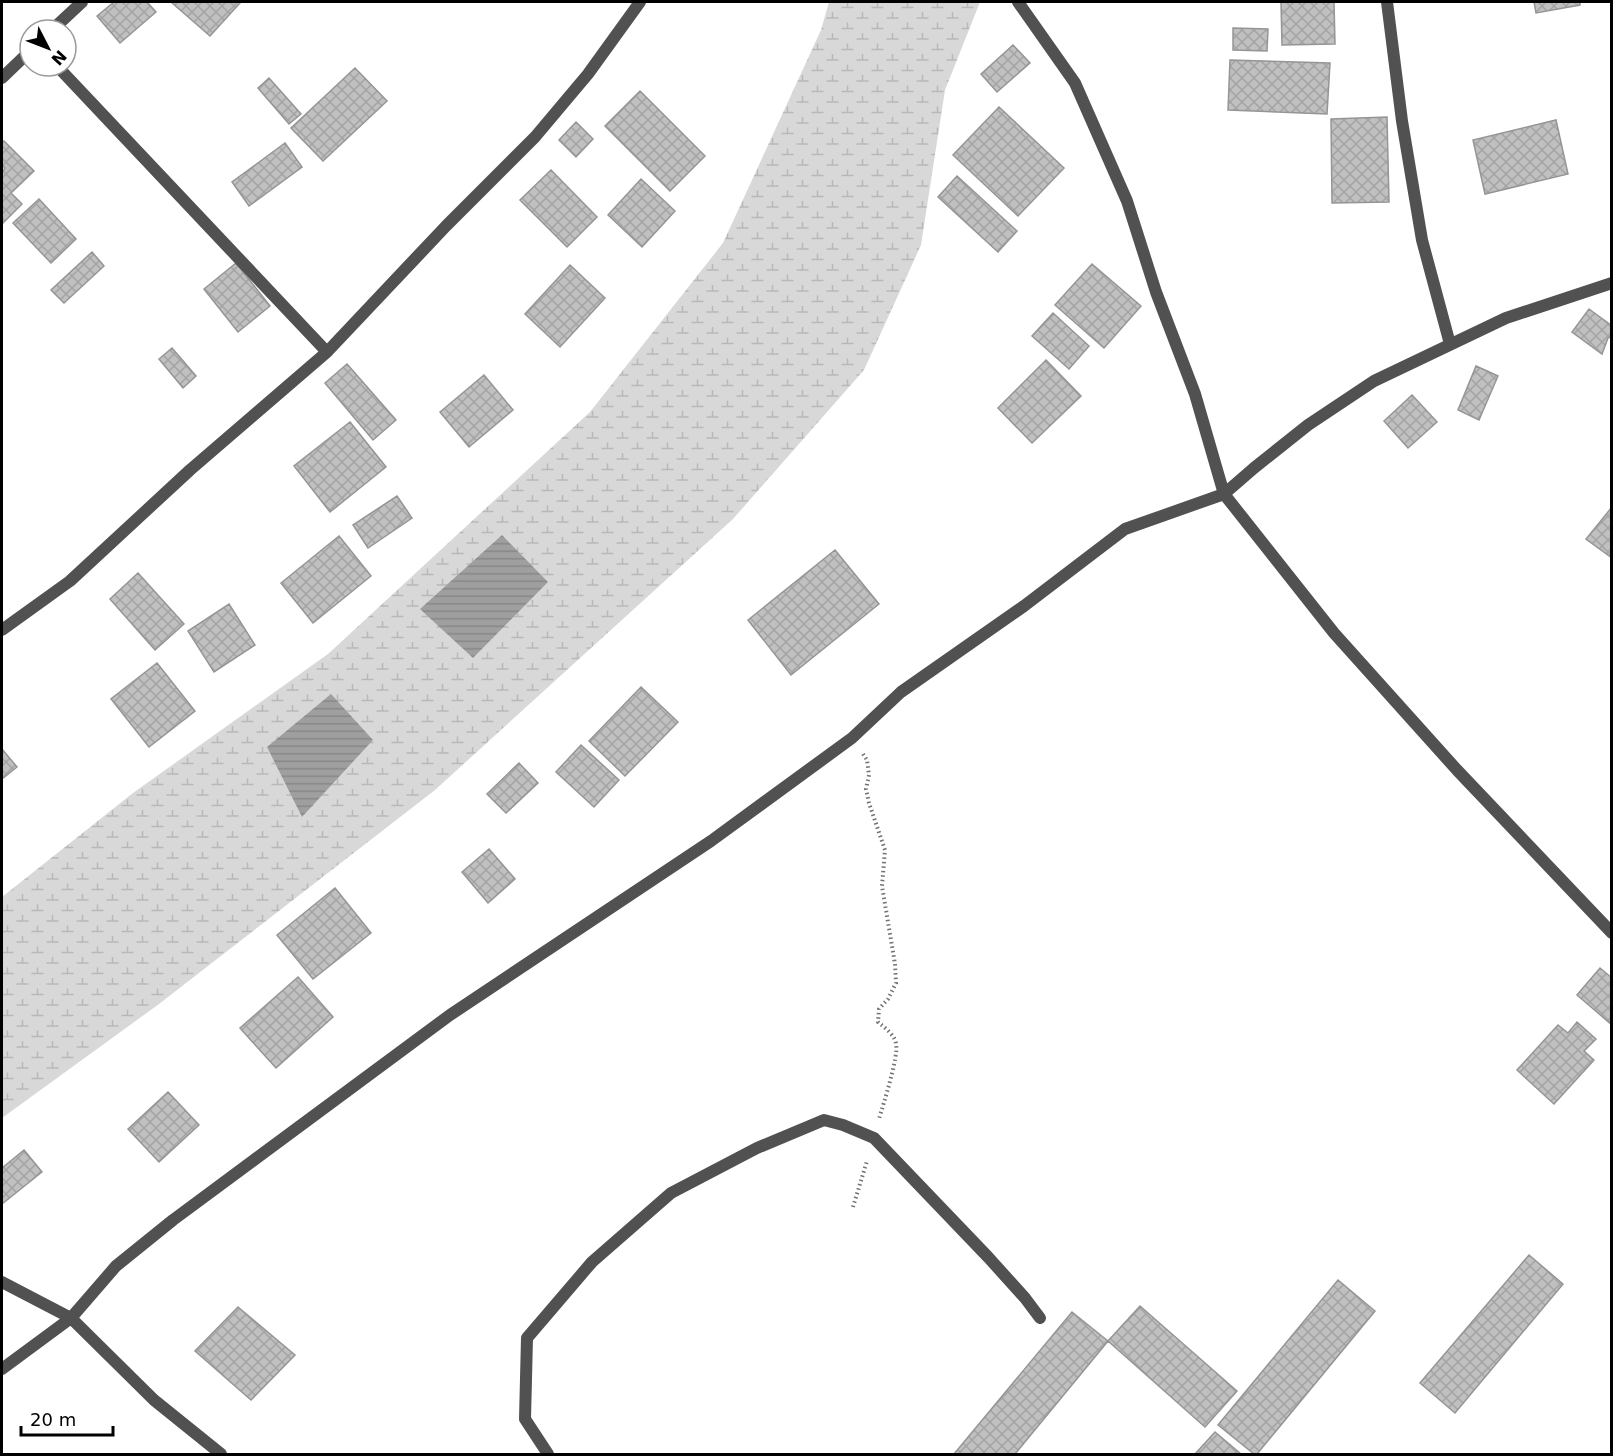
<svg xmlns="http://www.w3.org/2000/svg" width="1613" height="1456" viewBox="0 0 1613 1456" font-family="'DejaVu Sans',sans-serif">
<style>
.wetland{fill:url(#wetland-marsh)}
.water{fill:url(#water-rules)}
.building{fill:url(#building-cross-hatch);stroke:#959595;stroke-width:1.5}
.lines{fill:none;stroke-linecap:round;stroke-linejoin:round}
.path{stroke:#737373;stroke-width:4;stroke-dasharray:1.5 3;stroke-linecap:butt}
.minor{stroke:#515151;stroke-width:12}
</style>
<defs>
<pattern id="wetland-marsh" width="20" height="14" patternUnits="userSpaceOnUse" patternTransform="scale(1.5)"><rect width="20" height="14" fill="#d8d8d8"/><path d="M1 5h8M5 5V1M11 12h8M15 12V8" fill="none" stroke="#b8b8b8"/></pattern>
<pattern id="water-rules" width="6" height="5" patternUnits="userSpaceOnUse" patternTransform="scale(1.5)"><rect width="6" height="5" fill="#9f9f9f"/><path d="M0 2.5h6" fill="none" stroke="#878787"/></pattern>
<pattern id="building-cross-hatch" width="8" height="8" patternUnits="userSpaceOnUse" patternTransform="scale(1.5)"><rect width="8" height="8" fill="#c0c0c0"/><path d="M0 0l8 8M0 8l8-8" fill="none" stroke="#a3a3a3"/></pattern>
</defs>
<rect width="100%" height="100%" fill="#fff"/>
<!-- wetland -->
<path class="wetland" d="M829 2H980L945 90 921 245 864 370 733 519 435 790 159 1004 2 1118V897L133 793 328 654 590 412 723 243 821 30Z"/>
<!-- water -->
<path class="water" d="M502 535 548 582 473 658 420 609Z
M331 694 373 740 302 817 267 747Z"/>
<!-- building -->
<path class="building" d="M114 2H147L156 12 120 43 97 16Z
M171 2H238L240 3 210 36Z
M1281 2H1334L1335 44 1282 45Z
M1534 2H1580V5L1536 13Z
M1233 28 1268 29 1267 51 1233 50Z
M1013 45 1030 63 997 92 981 74Z
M1230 60 1330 63 1327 114 1228 110Z
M355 68 387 101 323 161 291 128Z
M269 78 301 114 289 124 258 88Z
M640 91 705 156 670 191 605 126Z
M999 107 1064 168 1018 216 953 155Z
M1387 117 1389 202 1332 203 1331 119Z
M1556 120 1568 174 1485 194 1473 140Z
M576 122 593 139 576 157 559 140Z
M4 141 34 171 11 193 22 204 2 224V172L5 168 2 165V143Z
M285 143 302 167 249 206 232 182Z
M551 170 597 217 567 247 520 200Z
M957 176 1017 231 998 252 938 197Z
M641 179 675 211 642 247 608 215Z
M39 199 76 239 51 263 13 223Z
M92 252 104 266 64 303 51 290Z
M236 263 270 306 238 332 204 289Z
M1092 264 1141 306 1104 348 1055 305Z
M570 265 605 298 560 347 525 314Z
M1589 309 1612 326V336L1608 338 1602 354 1572 332Z
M1053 313 1089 346 1069 369 1032 336Z
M172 348 196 376 183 388 159 359Z
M1046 360 1081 396 1032 443 998 408Z
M347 364 396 420 373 440 325 383Z
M1476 366 1498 376 1479 420 1458 410Z
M484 375 513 410 469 447 440 412Z
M1412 395 1437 422 1408 448 1384 421Z
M350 422 386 467 330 512 294 466Z
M397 496 412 518 368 548 353 525Z
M1612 507V558L1586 539Z
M339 536 371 576 313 623 281 583Z
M835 550 879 604 791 675 748 620Z
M138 573 184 624 155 650 110 599Z
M229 604 255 645 214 672 188 631Z
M157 663 195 711 149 747 111 699Z
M641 687 678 722 625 776 589 741Z
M581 745 619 780 594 807 556 772Z
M2 749 17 767 2 779Z
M519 763 538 783 506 813 487 794Z
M489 849 515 879 488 903 462 872Z
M335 888 371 933 313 979 277 935Z
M1600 968 1612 978V1025L1577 995Z
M298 977 333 1017 276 1068 240 1028Z
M1577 1022 1596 1039 1584 1051 1594 1060 1554 1104 1517 1070 1558 1025 1568 1033Z
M168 1092 199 1125 159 1162 128 1129Z
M24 1150 42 1172 2 1204V1168Z
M1529 1255 1563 1284 1455 1413 1420 1383Z
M1338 1280 1375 1311 1257 1454H1254L1218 1425Z
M1140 1306 1237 1391 1205 1427 1108 1341Z
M238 1307 295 1355 251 1400 195 1351Z
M1072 1312 1108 1341 1015 1454H954Z
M1215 1432 1241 1454H1195Z"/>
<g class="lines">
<!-- path -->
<path class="path" d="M863 754 867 760 869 775 866 789 869 803 885 850 882 886 895 964 896 983 888 999 879 1009 878 1022C885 1028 895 1035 896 1044 899 1056 883 1105 879 1119
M853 1207 867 1161"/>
<!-- minor -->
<path class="minor" d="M1018 2 1075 83 1127 201 1156 292 1195 394 1224 494 1334 633 1457 770 1612 933
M1387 2 1402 121 1422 240 1450 344
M52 30 82 2
M57 66 327 352
M2 78 30 51
M2 630 70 581 190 470 327 352 446 226 535 137 588 74 640 2
M2 1282 71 1318 154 1400 221 1454
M2 1369 71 1318 116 1266 173 1220 450 1015 711 841 852 738 901 692 1024 606 1125 529 1224 494 1254 468 1308 425 1374 381 1506 318 1612 283
M548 1454 525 1419 527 1338 592 1262 671 1193 757 1148 824 1120 843 1125 874 1138 988 1257 1025 1298 1040 1318"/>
</g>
<!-- border -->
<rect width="1613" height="1456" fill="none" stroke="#000000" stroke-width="6"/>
<!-- north arrow -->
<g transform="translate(48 48) rotate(132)"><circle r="28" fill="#ffffff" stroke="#999999" stroke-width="1.5"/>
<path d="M0-4.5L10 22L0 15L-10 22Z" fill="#000000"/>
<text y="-9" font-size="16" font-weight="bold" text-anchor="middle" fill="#000000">N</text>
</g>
<!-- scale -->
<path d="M21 1426v9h92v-9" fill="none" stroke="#000000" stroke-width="3"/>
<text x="30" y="1426" font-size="18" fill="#000000" stroke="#ffffff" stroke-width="4.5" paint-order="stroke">20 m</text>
</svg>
